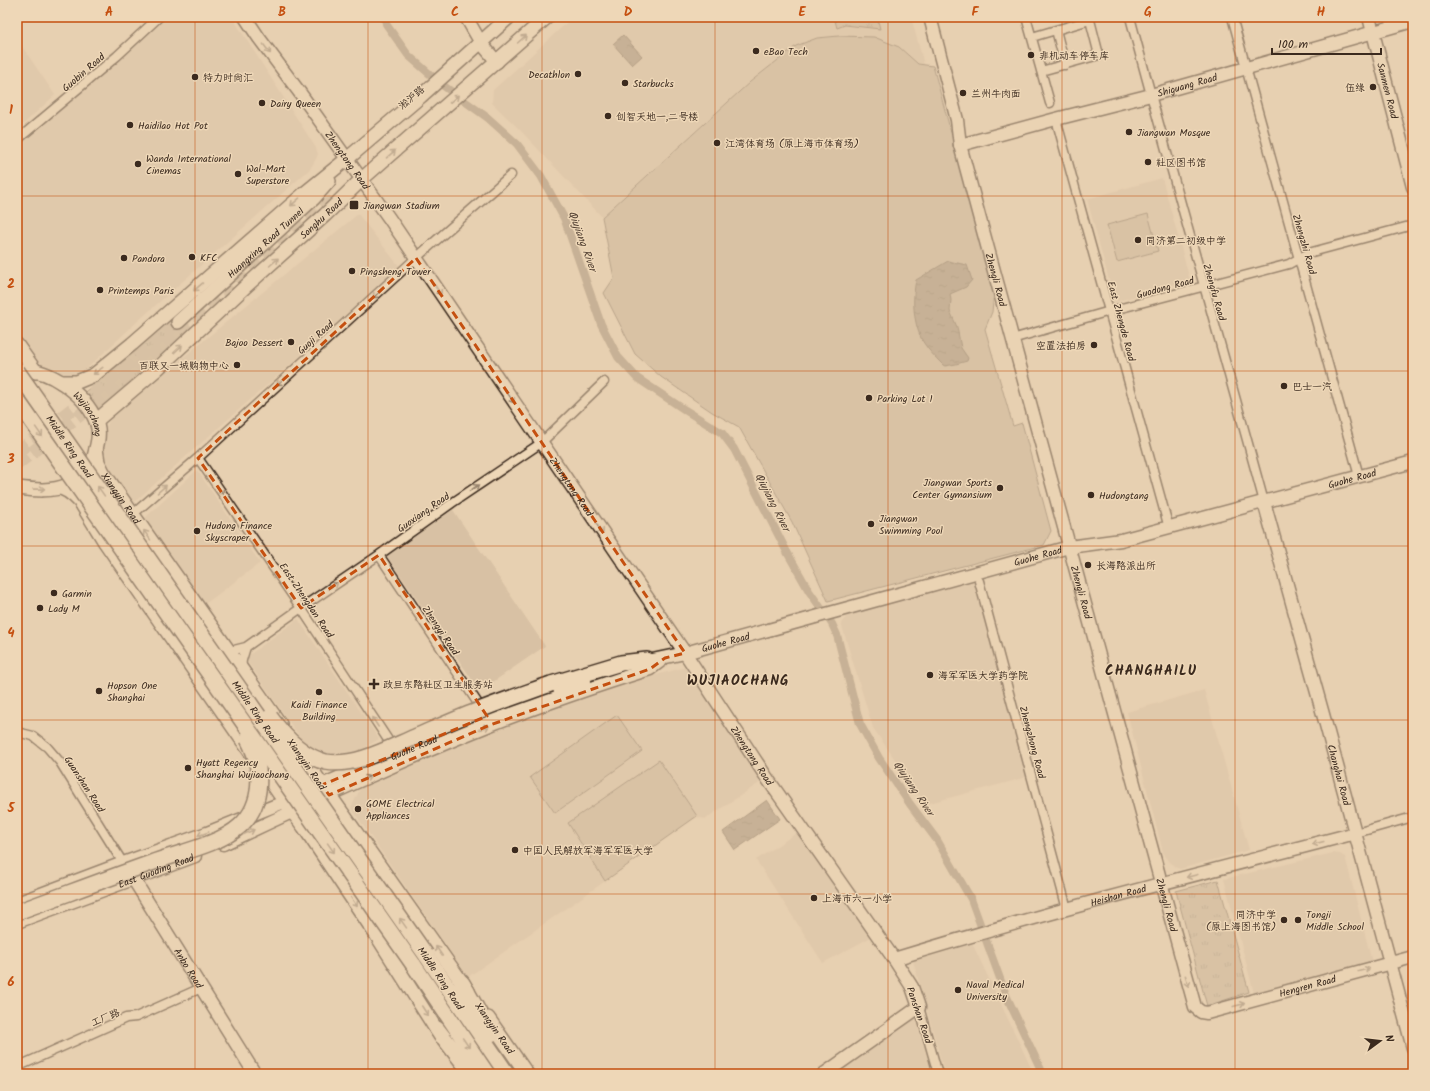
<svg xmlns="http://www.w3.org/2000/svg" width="1430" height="1091" viewBox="0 0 1430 1091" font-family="Kalam,'LXGW WenKai TC',sans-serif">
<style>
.built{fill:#d8c1a4}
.grass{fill:url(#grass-tufts);stroke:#816e5a}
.pitch{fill:#c7b296;stroke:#816e5a}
.water{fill:url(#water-ripples);stroke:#786552}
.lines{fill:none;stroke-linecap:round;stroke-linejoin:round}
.canal{stroke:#a08c74;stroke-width:8}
.primary-tunnel{stroke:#c5af94;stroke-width:13;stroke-dasharray:13 6;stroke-linecap:butt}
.street-casing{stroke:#3b2a1e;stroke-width:11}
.secondary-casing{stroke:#3b2a1e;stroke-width:15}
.primary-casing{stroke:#3b2a1e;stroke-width:16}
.highway-casing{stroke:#3b2a1e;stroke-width:18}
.street{stroke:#eed7b7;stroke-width:8}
.secondary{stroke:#eed7b7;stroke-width:12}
.primary{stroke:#eed7b7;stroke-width:13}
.highway{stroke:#eed7b7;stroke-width:15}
.highway-bridge-casing{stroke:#3b2a1e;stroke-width:18;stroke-linecap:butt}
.highway-bridge{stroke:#eed7b7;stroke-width:15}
.oneway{stroke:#94806a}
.marked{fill:none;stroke:#c55010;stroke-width:3;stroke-dasharray:8 5;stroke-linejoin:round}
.grid{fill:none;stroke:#c55010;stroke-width:1;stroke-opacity:0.55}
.poi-dot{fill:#3b2a1e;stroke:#eed7b7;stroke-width:1.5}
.labels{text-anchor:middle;stroke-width:3;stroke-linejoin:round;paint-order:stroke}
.poi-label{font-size:10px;fill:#3b2a1e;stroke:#eed7b7;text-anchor:start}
.street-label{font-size:10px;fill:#3b2a1e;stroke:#eed7b7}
.water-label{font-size:11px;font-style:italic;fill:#544234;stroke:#eed7b7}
.district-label{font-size:14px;font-weight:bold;letter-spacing:1px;fill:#3b2a1e;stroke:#eed7b7}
.neatline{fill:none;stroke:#c55010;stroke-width:1.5}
.grid-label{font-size:13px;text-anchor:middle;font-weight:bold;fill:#c55010}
</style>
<defs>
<pattern id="grass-tufts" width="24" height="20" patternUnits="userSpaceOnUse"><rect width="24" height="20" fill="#c7b296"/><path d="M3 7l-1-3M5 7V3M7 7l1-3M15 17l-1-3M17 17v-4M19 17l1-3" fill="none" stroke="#a3917a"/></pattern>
<pattern id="water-ripples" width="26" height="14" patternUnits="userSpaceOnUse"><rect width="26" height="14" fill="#a08c74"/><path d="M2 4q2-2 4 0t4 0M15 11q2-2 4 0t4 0" fill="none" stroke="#84735f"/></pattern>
</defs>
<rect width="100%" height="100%" fill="#e7d0b1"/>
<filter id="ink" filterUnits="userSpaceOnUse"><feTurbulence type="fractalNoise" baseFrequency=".025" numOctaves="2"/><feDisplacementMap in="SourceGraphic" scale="8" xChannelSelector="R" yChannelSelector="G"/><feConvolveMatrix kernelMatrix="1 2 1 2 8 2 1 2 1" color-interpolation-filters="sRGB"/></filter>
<g filter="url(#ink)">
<!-- built -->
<path class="built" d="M168 17H232L316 148 318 154 316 159 310 169 139 320 82 373 70 379 36 368 17 341V145L69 103Z
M573 17H911L924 64H918L899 47 796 46 750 82 602 217 520 130 492 103 493 90Z
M17 39 55 95 17 130Z
M1162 178 1190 280 1115 302 1087 199Z
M358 214 399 266 300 356 132 504 107 470 104 454 106 427 113 415Z
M197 470 260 563 205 604 145 518Z
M453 510 545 646 480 691 387 556Z
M978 580 1031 776 926 804 873 728 841 623 848 615Z
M298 619 379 739 356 753 327 758 308 749 245 658Z
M693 665 767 778 705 819 697 817 468 977 351 808 361 787 426 757 532 714 612 687Z
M1204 690 1249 850 1180 869 1175 867 1164 856 1127 712Z
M801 830 873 936 823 963 756 860Z
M1333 853 1340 854 1345 857 1346 860 1372 962 1254 993 1224 879Z
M972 943 1008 1019 1034 1074H945L913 961Z
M915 1014 932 1074H832Z"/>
<!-- grass -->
<path class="grass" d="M834 17H877L880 29 845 25 837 28Z
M173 317 188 334 99 411 85 392Z
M1218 880 1249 992 1207 1006 1176 891Z"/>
<!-- pitch -->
<path class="pitch" d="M839 36 874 37 899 47 918 64 933 66 994 292 992 312 985 329 1013 426 1022 423 1051 531 1044 545 828 601 792 522 739 427 712 412 661 377 635 354 604 293 614 278 602 217 750 82 796 46 817 38Z
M1148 214 1158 251 1117 262 1107 225Z
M617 715 642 751 555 813 530 777Z
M659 760 697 816 605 881 568 823Z"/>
<!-- water -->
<path class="water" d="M623 35 642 56 632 65 613 44Z
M948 261 967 265 972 280 966 287 950 294 951 300 950 311 957 327 961 348 968 358 967 361 956 364 945 366 943 365C935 357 926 348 921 338 913 320 912 299 916 280Z
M767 800 780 819 735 850 723 832Z"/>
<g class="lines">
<!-- canal -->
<path class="canal" d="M385 17 386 24 408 55 441 84 488 118 517 144 541 176 564 218 601 324 618 357 637 378 685 410 722 433 734 449 787 552 809 591 832 624 837 635 860 724 879 758 910 804 937 840 971 899 1006 995 1043 1074"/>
<!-- primary-tunnel -->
<path class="primary-tunnel" d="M17 452 103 385 178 322
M17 464 112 390 184 329 319 212 334 200"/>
<!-- street casing -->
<g class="street-casing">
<path id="street" d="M1026 17 1050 103
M1130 17C1173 179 1220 340 1264 502
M1232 17 1359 476
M1056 30 1065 65
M1032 37 1090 20 1099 55 1041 71
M1056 119 1169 528
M17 140 117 56 159 17
M1012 339 1110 311 1289 264 1305 255 1312 252 1413 225
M198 458 301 608 394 749
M132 515 198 458 416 258 511 175
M379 555 483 711
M979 581 1067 909
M228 650H234L246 647 301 608 379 555 452 503 541 443 604 382
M241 669 242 660 246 647
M17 732 33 736 47 747 60 762 123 863
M1356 833 1413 817
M919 1007 938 1074
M17 1067 126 1018 136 1017 201 988"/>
</g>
<!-- secondary casing -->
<g class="secondary-casing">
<g id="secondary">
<path id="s1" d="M245 17 259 38 300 93 389 218 685 653 767 778 894 959 912 987 919 1007 824 1074"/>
<path d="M466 17 481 43 497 62"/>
<path id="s2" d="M930 17 957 120 960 145 979 216 1195 1007 1201 1012 1207 1013 1413 957"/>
<path id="s3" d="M1369 17 1413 187"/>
<path id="s4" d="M960 145 1056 119 1151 95 1413 21"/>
<path id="s5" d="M1264 502 1326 725 1413 1048"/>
<path id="s6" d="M638 663 685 653 1069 547 1121 540 1413 462"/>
<path id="s7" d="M314 789C342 775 370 765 398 754 460 728 521 702 585 681"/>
<path d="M223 844C311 803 400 761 490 725 543 704 596 686 650 669L662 660"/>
<path id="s8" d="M129 872 255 1074"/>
<path d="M17 903 123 863 207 833 294 798"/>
<path id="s9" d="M17 922 195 856"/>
<path id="s10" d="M894 959C1047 912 1201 873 1356 833"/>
</g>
</g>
<!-- primary casing -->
<g class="primary-casing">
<g id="primary">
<path id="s11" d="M178 322 314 198 329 181"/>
<path d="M17 345 36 372"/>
<path id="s12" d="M17 371C46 365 85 394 96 421 101 433 97 445 94 457"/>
<path d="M61 382H77L94 375 132 344 305 193 347 159 421 96 509 17"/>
<path id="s13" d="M96 421 156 370 245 287 325 215 362 179 547 17"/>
<path id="s14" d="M96 449 98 462 103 472 280 724"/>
<path d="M17 488C34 490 52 492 68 485"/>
<path d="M61 488C72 492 79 500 86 509"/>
<path d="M83 506 105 542 285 802 304 827 377 936 441 1037"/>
<path d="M297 749 468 991"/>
<path d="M488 1018 527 1074"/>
</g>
</g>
<!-- highway casing -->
<g class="highway-casing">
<path id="highway" d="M551 684 621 663 647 660
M426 955 507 1074
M413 964 487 1074
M462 983 491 1034
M437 1029 472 1074"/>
</g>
<!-- street -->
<use href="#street" class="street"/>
<!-- secondary -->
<use href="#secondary" class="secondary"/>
<!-- primary -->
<use href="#primary" class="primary"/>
<!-- highway -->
<use href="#highway" class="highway"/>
<!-- highway-bridge casing -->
<g class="highway-bridge-casing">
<g id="highway-bridge">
<path id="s15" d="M17 371 426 955"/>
<path d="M17 400 413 964"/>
<path d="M270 717C283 735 303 757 326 762 355 767 389 748 415 737 436 728 456 719 477 711 501 701 526 693 551 684"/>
<path d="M17 912C61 896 106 879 151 863 177 853 219 845 240 826 264 804 263 767 248 739"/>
</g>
</g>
<!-- highway-bridge -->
<use href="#highway-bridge" class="highway-bridge"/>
</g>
<!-- one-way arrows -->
<defs><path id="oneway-shaft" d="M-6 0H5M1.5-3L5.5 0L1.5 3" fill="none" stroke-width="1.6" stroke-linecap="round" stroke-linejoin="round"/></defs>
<g class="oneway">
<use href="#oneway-shaft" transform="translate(522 39) rotate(-42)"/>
<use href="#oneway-shaft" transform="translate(267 49) rotate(53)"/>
<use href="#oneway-shaft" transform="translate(454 99) rotate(-41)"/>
<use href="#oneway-shaft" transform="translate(391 154) rotate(-41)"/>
<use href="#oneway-shaft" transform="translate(295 202) rotate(139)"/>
<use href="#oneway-shaft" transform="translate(274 262) rotate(-42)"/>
<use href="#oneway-shaft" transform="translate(198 287) rotate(139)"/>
<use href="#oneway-shaft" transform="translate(438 290) rotate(56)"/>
<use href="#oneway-shaft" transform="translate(377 294) rotate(138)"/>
<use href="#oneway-shaft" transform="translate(178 349) rotate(-43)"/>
<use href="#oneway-shaft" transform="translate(98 371) rotate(143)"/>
<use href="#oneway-shaft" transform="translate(281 381) rotate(138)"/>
<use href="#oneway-shaft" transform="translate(511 398) rotate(56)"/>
<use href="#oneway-shaft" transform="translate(39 432) rotate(55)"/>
<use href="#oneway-shaft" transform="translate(474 488) rotate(-34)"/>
<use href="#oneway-shaft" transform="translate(39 489) rotate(-1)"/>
<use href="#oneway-shaft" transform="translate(162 489) rotate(-41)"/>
<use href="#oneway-shaft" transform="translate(220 490) rotate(56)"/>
<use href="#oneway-shaft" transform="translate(101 491) rotate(-125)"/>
<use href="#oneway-shaft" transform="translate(600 529) rotate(56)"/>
<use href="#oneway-shaft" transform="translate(147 535) rotate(-125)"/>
<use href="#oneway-shaft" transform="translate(333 586) rotate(-34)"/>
<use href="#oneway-shaft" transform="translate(375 722) rotate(-123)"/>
<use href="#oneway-shaft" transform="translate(484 728) rotate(-23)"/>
<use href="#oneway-shaft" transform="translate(365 779) rotate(-24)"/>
<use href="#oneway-shaft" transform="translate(249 832) rotate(-25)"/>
<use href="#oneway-shaft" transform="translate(203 834) rotate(160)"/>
<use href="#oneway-shaft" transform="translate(1318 843) rotate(166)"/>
<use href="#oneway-shaft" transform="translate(331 848) rotate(55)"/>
<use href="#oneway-shaft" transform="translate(1192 876) rotate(166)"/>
<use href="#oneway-shaft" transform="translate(354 902) rotate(56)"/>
<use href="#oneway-shaft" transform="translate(403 923) rotate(-125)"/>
<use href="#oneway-shaft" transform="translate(439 951) rotate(-124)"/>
<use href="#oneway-shaft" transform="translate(1364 970) rotate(-15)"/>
<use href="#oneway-shaft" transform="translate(1187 981) rotate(74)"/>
<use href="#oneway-shaft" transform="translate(1239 1005) rotate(-15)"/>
<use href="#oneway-shaft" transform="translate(425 1011) rotate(57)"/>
<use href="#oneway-shaft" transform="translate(466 1043) rotate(56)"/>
</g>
</g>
<!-- marked area -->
<path d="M0 0H1430V1091H0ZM416 258 685 653 665 658 650 669 490 725 329 795 322 785 487 716 379 555 301 608 198 458Z" fill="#e7d0b1" fill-opacity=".55" fill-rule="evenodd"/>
<path class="marked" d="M416 258 685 653 665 658 650 669 490 725 329 795 322 785 487 716 379 555 301 608 198 458Z"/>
<!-- grid -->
<path class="grid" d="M195 17V1074M368 17V1074M542 17V1074M715 17V1074M888 17V1074M1062 17V1074M1235 17V1074M17 196H1413M17 371H1413M17 546H1413M17 720H1413M17 894H1413"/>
<!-- markers -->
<g class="poi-dot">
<circle cx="756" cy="51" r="4"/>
<circle cx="1031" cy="55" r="4"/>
<circle cx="578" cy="74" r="4"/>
<circle cx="195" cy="77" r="4"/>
<circle cx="625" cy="83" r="4"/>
<circle cx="1373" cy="87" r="4"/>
<circle cx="963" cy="93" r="4"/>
<circle cx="262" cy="103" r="4"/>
<circle cx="608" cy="116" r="4"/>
<circle cx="130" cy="125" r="4"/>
<circle cx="1129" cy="132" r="4"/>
<circle cx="717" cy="143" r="4"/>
<circle cx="1148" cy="162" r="4"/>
<circle cx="138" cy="164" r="4"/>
<circle cx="238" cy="174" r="4"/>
<rect x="349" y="200" width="10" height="10" rx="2"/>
<circle cx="1138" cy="240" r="4"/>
<circle cx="192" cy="257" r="4"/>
<circle cx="124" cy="258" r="4"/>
<circle cx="352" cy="271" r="4"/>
<circle cx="100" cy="290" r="4"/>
<circle cx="291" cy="342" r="4"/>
<circle cx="1094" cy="345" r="4"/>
<circle cx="237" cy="365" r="4"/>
<circle cx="1284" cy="386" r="4"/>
<circle cx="869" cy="398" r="4"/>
<circle cx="1000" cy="488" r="4"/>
<circle cx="1091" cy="495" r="4"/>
<circle cx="871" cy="524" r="4"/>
<circle cx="197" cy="531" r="4"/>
<circle cx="1088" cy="565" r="4"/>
<circle cx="54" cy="593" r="4"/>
<circle cx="40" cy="608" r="4"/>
<circle cx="930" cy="675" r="4"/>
<path d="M372 678h4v4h4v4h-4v4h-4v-4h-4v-4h4z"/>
<circle cx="99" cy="691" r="4"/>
<circle cx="319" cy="692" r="4"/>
<circle cx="188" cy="768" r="4"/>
<circle cx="358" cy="809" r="4"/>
<circle cx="515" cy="850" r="4"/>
<circle cx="814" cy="898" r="4"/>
<circle cx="1284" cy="920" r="4"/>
<circle cx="1298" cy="920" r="4"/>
<circle cx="958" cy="990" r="4"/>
</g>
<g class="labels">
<!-- poi labels -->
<g class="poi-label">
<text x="764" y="55">eBao Tech</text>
<text x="1039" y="59">非机动车停车库</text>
<text x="570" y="78" text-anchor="end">Decathlon</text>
<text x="203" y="81">特力时尚汇</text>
<text x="633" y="87">Starbucks</text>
<text x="1365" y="91" text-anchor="end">伍缘</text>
<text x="971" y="97">兰州牛肉面</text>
<text x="270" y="107">Dairy Queen</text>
<text x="616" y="120">创智天地一,二号楼</text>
<text x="138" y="129">Haidilao Hot Pot</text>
<text x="1137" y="136">Jiangwan Mosque</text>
<text x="725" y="147">江湾体育场 (原上海市体育场)</text>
<text x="146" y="162">Wanda International<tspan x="146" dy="12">Cinemas</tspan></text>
<text x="1156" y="166">社区图书馆</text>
<text x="246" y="172">Wal-Mart<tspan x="246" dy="12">Superstore</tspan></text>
<text x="363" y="209">Jiangwan Stadium</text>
<text x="1146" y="244">同济第二初级中学</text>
<text x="200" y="261">KFC</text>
<text x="132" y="262">Pandora</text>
<text x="360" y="275">Pingsheng Tower</text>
<text x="108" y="294">Printemps Paris</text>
<text x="283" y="346" text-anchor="end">Bajoo Dessert</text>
<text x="1086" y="349" text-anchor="end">空置法拍房</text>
<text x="229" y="369" text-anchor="end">百联又一城购物中心</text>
<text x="1292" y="390">巴士一汽</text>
<text x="877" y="402">Parking Lot 1</text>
<text x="992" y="486" text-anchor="end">Jiangwan Sports<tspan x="992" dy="12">Center Gymansium</tspan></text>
<text x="1099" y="499">Hudongtang</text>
<text x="879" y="522">Jiangwan<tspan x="879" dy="12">Swimming Pool</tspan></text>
<text x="205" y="529">Hudong Finance<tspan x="205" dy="12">Skyscraper</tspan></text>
<text x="1096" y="569">长海路派出所</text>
<text x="62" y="597">Garmin</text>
<text x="48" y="612">Lady M</text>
<text x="938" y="679">海军军医大学药学院</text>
<text x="383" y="688">政旦东路社区卫生服务站</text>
<text x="107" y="689">Hopson One<tspan x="107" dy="12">Shanghai</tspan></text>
<text x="319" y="708" text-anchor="middle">Kaidi Finance<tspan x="319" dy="12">Building</tspan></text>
<text x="196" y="766">Hyatt Regency<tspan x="196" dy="12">Shanghai Wujiaochang</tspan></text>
<text x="366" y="807">GOME Electrical<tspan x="366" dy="12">Appliances</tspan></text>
<text x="523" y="854">中国人民解放军海军军医大学</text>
<text x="822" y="902">上海市六一小学</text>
<text x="1276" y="918" text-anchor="end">同济中学<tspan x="1276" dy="12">(原上海图书馆)</tspan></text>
<text x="1306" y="918">Tongji<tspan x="1306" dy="12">Middle School</tspan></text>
<text x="966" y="988">Naval Medical<tspan x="966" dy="12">University</tspan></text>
</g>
<!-- street labels -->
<g class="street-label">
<text transform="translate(83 72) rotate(-41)" y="4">Guobin Road</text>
<text dy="4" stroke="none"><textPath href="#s4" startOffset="235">Shiguang Road</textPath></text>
<text dy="4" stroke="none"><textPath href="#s3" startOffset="76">Sanmen Road</textPath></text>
<text transform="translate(411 97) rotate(-40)" y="4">淞沪路</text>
<text dy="4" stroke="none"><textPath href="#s1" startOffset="176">Zhengtong Road</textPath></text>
<text dy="4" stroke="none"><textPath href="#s13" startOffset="303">Songhu Road</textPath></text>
<text dy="4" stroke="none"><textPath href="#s11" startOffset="118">Huangxing Road Tunnel</textPath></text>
<text transform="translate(1305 244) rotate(74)" y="4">Zhengzhi Road</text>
<text dy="4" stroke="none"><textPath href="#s2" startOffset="271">Zhengli Road</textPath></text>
<text transform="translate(1165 287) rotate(-15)" y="4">Guodong Road</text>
<text transform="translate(1215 292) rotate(74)" y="4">Zhengfu Road</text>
<text transform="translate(1122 321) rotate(75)" y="4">East Zhengde Road</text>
<text transform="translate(315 337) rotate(-42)" y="4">Guoji Road</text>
<text dy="4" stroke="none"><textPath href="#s12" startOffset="90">Wujiaochang</textPath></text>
<text dy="4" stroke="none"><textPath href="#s15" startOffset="92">Middle Ring Road</textPath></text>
<text dy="4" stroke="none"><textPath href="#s6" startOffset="738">Guohe Road</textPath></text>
<text dy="4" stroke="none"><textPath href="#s1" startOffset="572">Zhengtong Road</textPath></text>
<text dy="4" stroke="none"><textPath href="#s14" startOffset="56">Xiangyin Road</textPath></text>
<text transform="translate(423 512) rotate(-35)" y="4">Guoxiang Road</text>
<text dy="4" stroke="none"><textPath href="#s6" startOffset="414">Guohe Road</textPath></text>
<text dy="4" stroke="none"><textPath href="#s2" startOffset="595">Zhengli Road</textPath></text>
<text transform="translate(307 600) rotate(56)" y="4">East Zhengdan Road</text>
<text transform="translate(441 630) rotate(56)" y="4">Zhengyi Road</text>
<text dy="4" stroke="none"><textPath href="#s6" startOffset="90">Guohe Road</textPath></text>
<text dy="4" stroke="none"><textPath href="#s15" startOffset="416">Middle Ring Road</textPath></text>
<text transform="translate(1033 742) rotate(75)" y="4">Zhengzhong Road</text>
<text dy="4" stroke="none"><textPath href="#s7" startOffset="108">Guohe Road</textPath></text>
<text dy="4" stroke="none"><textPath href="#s1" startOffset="896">Zhengtong Road</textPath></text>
<text transform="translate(307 764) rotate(55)" y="4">Xiangyin Road</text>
<text dy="4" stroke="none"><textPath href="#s5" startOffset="283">Changhai Road</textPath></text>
<text transform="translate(85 784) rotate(57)" y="4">Guanshan Road</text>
<text dy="4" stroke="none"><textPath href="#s9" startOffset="148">East Guoding Road</textPath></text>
<text dy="4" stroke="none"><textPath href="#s10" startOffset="233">Heishan Road</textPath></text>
<text dy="4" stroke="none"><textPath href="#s2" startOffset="919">Zhengli Road</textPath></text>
<text dy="4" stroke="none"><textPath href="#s8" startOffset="113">Anbo Road</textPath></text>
<text transform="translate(441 978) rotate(56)" y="4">Middle Ring Road</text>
<text dy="4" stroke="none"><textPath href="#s2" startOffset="1143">Hengren Road</textPath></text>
<text transform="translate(920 1015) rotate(71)" y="4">Panshan Road</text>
<text transform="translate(105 1017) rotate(-23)" y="4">工厂路</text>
<text transform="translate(495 1028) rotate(55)" y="4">Xiangyin Road</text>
</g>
<!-- water labels -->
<g class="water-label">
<text transform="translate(583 241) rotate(70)" y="4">Qiujiang River</text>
<text transform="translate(773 502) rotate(63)" y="4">Qiujiang River</text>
<text transform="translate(914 788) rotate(56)" y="4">Qiujiang River</text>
</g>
<!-- district labels -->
<g class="district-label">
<text x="1151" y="675">CHANGHAILU</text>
<text x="738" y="685">WUJIAOCHANG</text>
</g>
</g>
<!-- margin -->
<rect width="1430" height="1091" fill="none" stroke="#eed7b7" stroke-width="44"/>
<!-- north arrow -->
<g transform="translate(1380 1041) rotate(75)" stroke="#eed7b7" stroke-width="3" paint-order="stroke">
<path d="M0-3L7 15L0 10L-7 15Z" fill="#3b2a1e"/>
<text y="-6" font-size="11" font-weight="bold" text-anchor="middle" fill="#3b2a1e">N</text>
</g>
<!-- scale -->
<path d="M1272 48v6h109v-6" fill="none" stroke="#3b2a1e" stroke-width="2"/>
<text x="1278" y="48" font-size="12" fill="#3b2a1e" stroke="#eed7b7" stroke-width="3" paint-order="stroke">100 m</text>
<rect x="22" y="22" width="1386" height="1047" class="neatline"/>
<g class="grid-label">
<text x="109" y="16">A</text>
<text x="282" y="16">B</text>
<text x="455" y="16">C</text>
<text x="628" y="16">D</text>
<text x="802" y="16">E</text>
<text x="975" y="16">F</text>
<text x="1148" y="16">G</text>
<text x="1321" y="16">H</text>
<text x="11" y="114">1</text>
<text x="11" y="288">2</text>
<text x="11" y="463">3</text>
<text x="11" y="637">4</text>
<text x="11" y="812">5</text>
<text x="11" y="986">6</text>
</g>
</svg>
